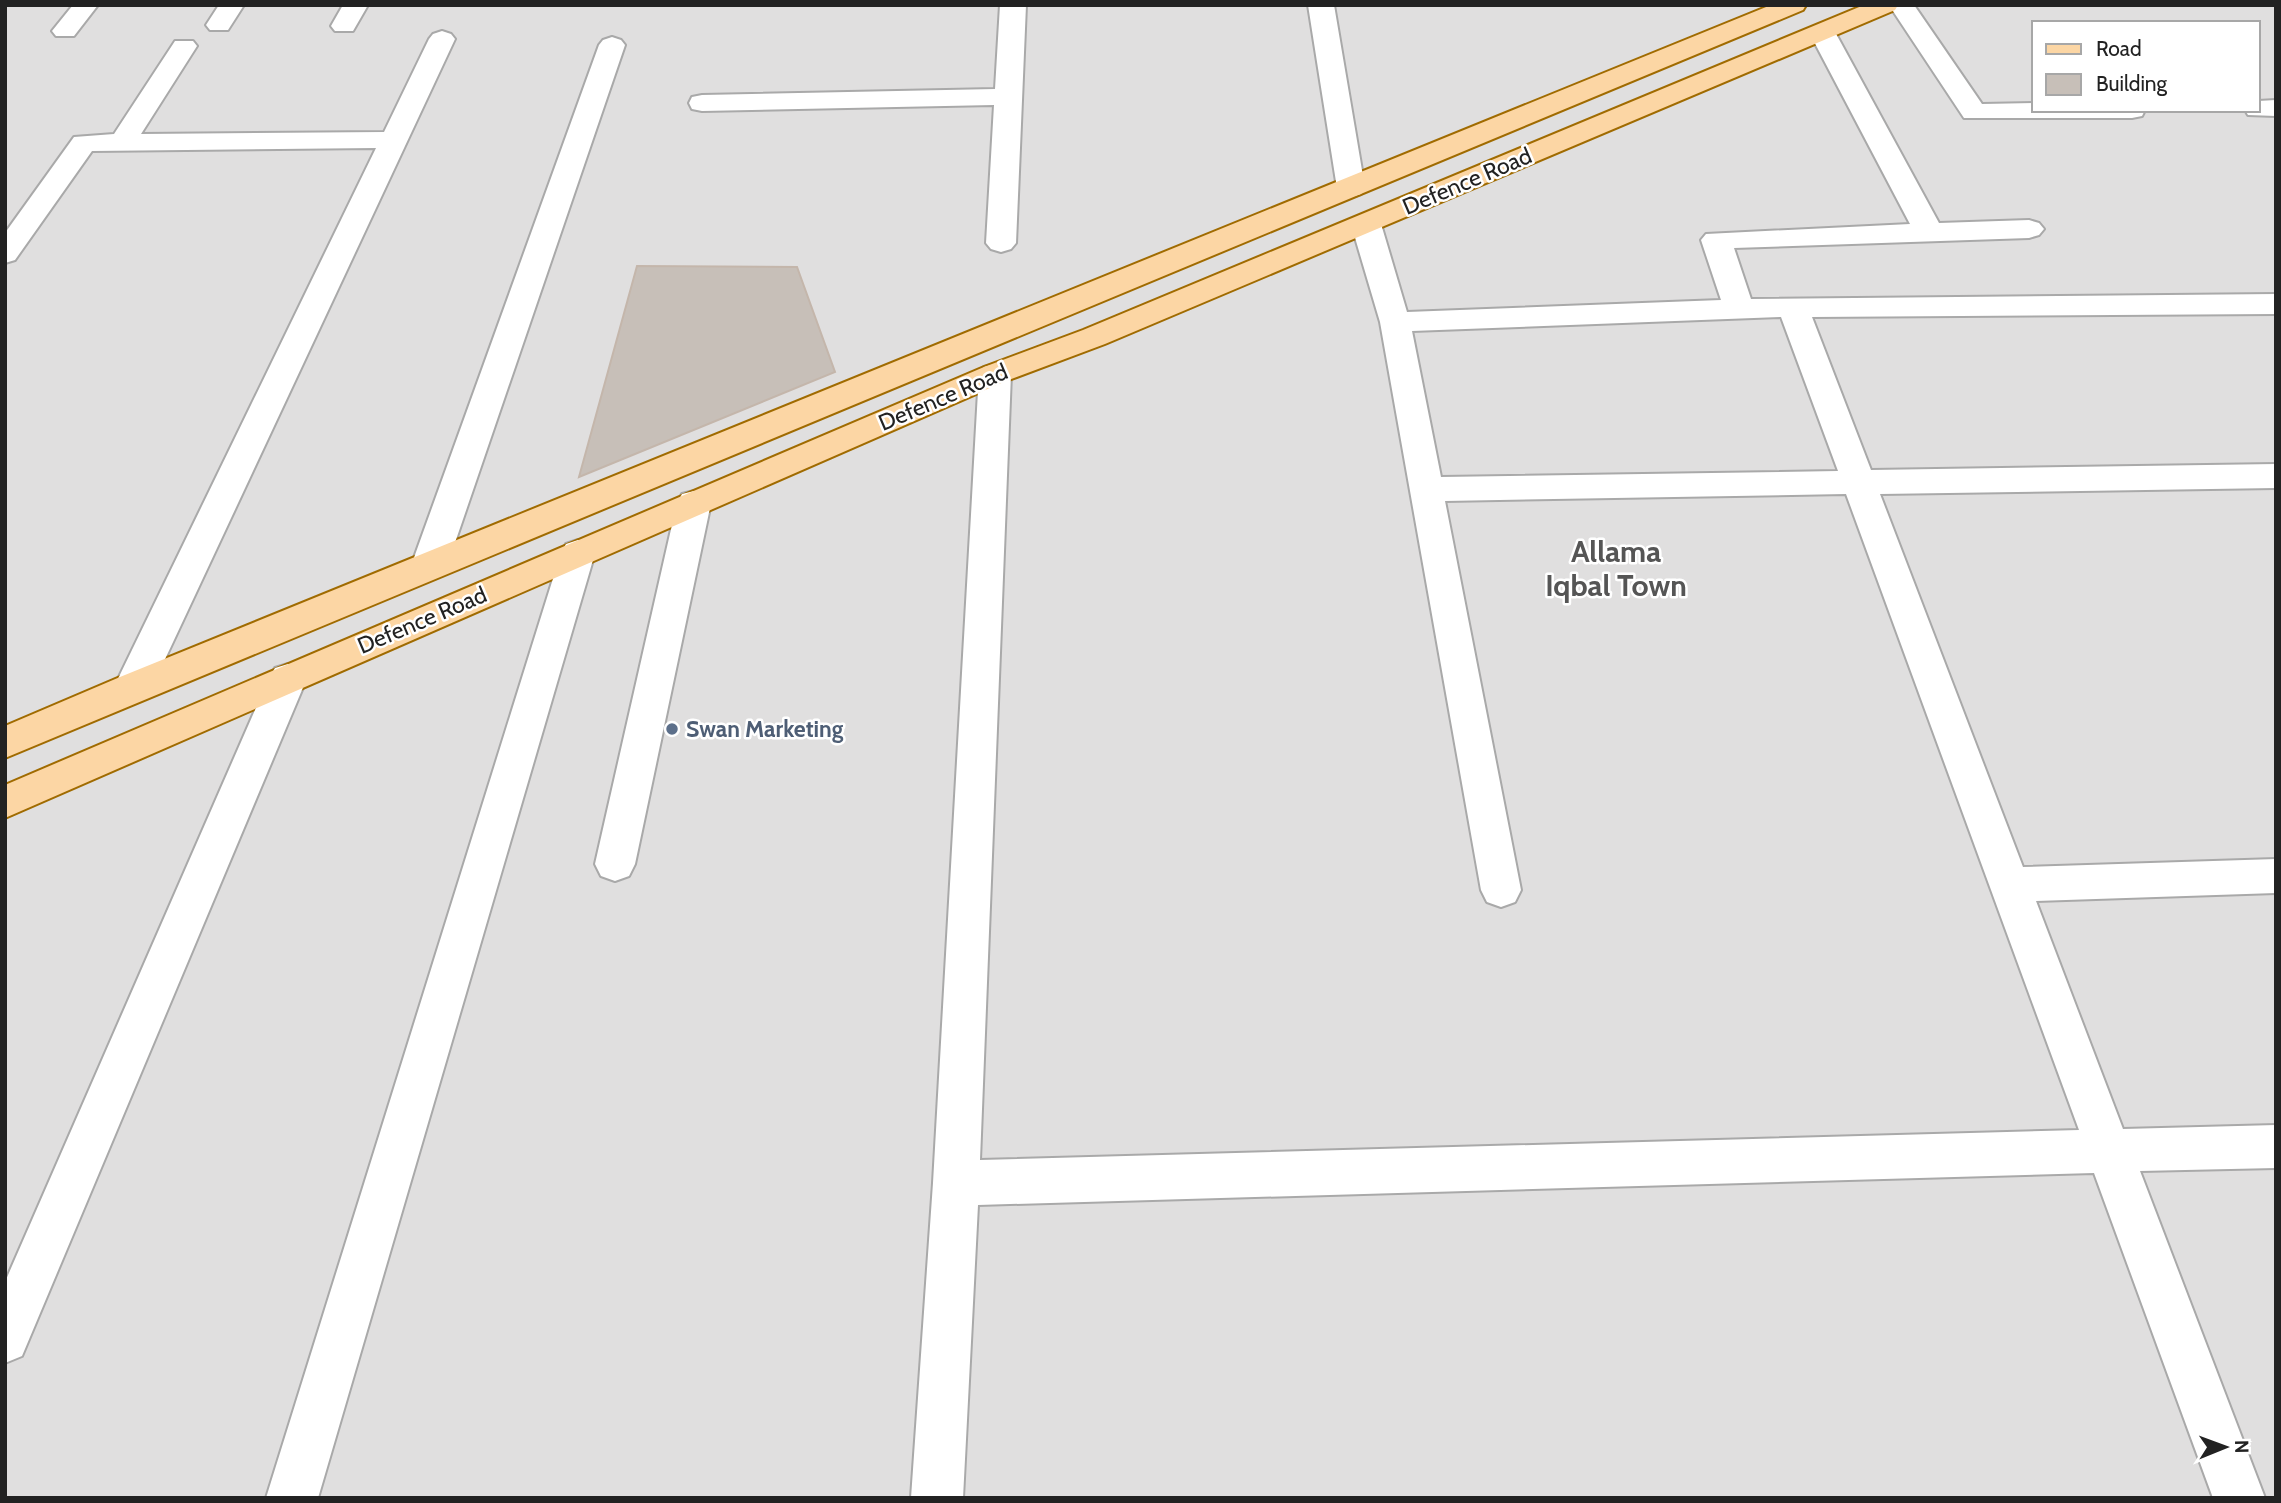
<svg xmlns="http://www.w3.org/2000/svg" width="2281" height="1503" viewBox="0 0 2281 1503" font-family="Cabin,sans-serif">
<style>
.residential{fill:#e0dfdf;fill-rule:evenodd}
.building{fill:#c7bfb8;stroke:#c4b6ab;stroke-width:2}
.lines{fill:none;stroke-linecap:round;stroke-linejoin:round}
.minor-casing{stroke:#a9a9a9;stroke-width:4}
.major-casing{stroke:#a06b00;stroke-width:4}
.minor{fill:#fff;fill-rule:evenodd}
.major{fill:#fcd6a4;fill-rule:evenodd}
.service-dot{fill:#5c6f8a;stroke:#fff;stroke-width:2.5}
.labels{text-anchor:middle;stroke-width:5;stroke-linejoin:round;paint-order:stroke}
.street-label{font-size:23px;fill:#222;stroke:#fff}
.service-label{font-size:23px;font-weight:bold;fill:#4e5e75;stroke:#fff;text-anchor:start}
.district-label{font-size:30px;font-weight:bold;fill:#555;stroke:#fff}
</style>
<rect width="100%" height="100%" fill="#f2efe9"/>
<!-- residential -->
<path class="residential" d="M5 5H2276V1498H5ZM2034 23H2258V110H2034Z"/>
<!-- building -->
<path class="building" d="M637 266 797 267 835 372 579 477Z"/>
<g class="lines">
<!-- minor casing -->
<g class="minor-casing">
<path id="minor" d="M73 5H98L74 36H56L52 31Z
M219 5H244L228 30H210L206 25Z
M343 5H368L353 31H335L331 26Z
M1000 5H1026L1016 243 1011 249 1001 252 991 249 986 243 994 105 702 111 692 109 689 103 692 97 702 95 995 89Z
M1308 5H1334L1365 188 1361 194 1351 197 1341 194 1337 188Z
M1889 5H1914L1982 104 2034 103V110H2145L2142 116 2132 118H1964Z
M1822 24 1831 27 1835 32 1939 223 2029 220 2039 223 2044 229 2039 235 2029 238 1734 248 1751 299 2276 294V314L1812 317 1871 470 2276 464V488L1880 494 2023 867 2276 859V893L2036 901 2123 1129 2276 1125V1168L2140 1171 2265 1498H2213L2094 1173 978 1205 963 1498H911L933 1183 979 374 984 367 995 364 1006 367 1011 374 980 1160 2079 1130 1846 494 1445 501 1521 890 1515 902 1501 907 1487 902 1481 890 1380 322 1351 224 1356 218 1366 215 1376 218 1381 224 1407 312 1721 300 1701 240 1706 234 1910 224 1809 32 1813 27ZM1781 317 1838 471 1441 477 1412 331Z
M442 31 451 34 455 39 152 687 146 697 133 701 120 697 114 687 376 148 92 151 15 260 5 263V233L74 137 114 134 175 41H193L197 46 141 134 384 132 429 39 433 34Z
M612 37 621 40 625 45 447 566 441 575 429 579 417 575 411 566 599 45 603 40Z
M2276 100V116L2248 115 2245 110H2258V101Z
M694 491 706 494 711 503 635 864 629 876 615 881 601 876 595 864 677 503 682 494Z
M578 540 590 544 595 553 318 1498H266L561 553 566 544Z
M288 664 301 668 307 678 22 1356 5 1363V1282L269 678 275 668Z"/>
</g>
<!-- major casing -->
<g class="major-casing">
<path id="major" d="M1771 5H1806L1803 10 5 758V726L120 677Z
M1864 5H1898L1895 10 1105 344 1006 381 5 818V785L984 367 1083 330Z"/>
</g>
<!-- minor -->
<use href="#minor" class="minor"/>
<!-- major -->
<use href="#major" class="major"/>
</g>
<!-- markers -->
<circle class="service-dot" cx="672" cy="729" r="7"/>
<g class="labels">
<!-- street labels -->
<g class="street-label">
<text transform="translate(1467 181) rotate(-23)" y="8">Defence Road</text>
<text transform="translate(943 397) rotate(-23)" y="8">Defence Road</text>
<text transform="translate(422 620) rotate(-23)" y="8">Defence Road</text>
</g>
<!-- service labels -->
<g class="service-label">
<text x="686" y="737">Swan Marketing</text>
</g>
<!-- district labels -->
<g class="district-label">
<text x="1616" y="562">Allama<tspan x="1616" dy="34">Iqbal Town</tspan></text>
</g>
</g>
<!-- border -->
<rect width="2281" height="1503" fill="none" stroke="#222222" stroke-width="14"/>
<!-- legend -->
<rect x="2032" y="21" width="228" height="91" fill="#ffffff" stroke="#a7a7a7" stroke-width="2"/>
<rect x="2046" y="44" width="35" height="10" fill="#fcd6a4" stroke="#a7a7a7" stroke-width="2"/>
<text x="2096" y="56" font-size="21" fill="#222222">Road</text>
<rect x="2046" y="74" width="35" height="21" fill="#c7bfb8" stroke="#a7a7a7" stroke-width="2"/>
<text x="2096" y="91" font-size="21" fill="#222222">Building</text>
<!-- north arrow -->
<g transform="translate(2225 1447) rotate(89)" stroke="#ffffff" stroke-width="5" paint-order="stroke">
<path d="M0-5L12 26L0 18L-12 26Z" fill="#222222"/>
<text y="-10" font-size="19" font-weight="bold" text-anchor="middle" fill="#222222">N</text>
</g>
</svg>
